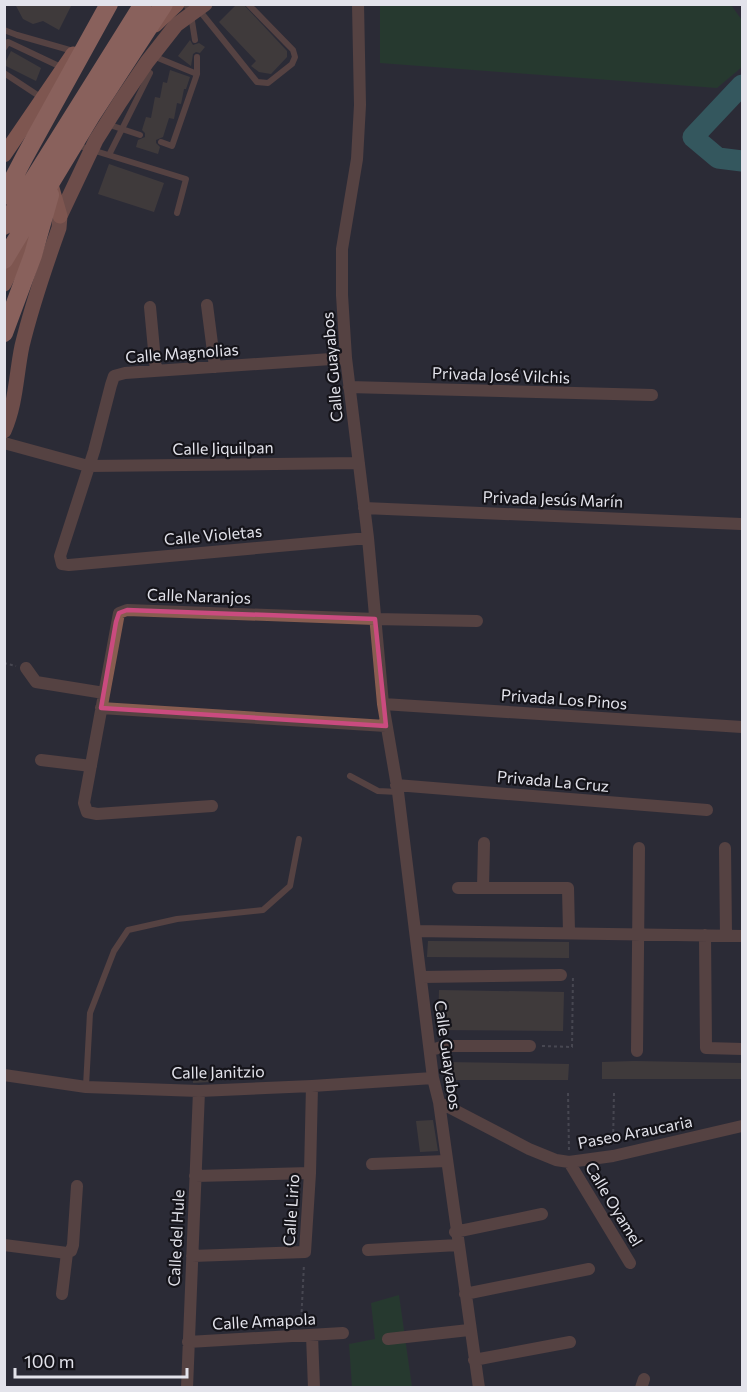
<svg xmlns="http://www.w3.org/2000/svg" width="747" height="1392" viewBox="0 0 747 1392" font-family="Commissioner,sans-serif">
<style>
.green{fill:#214927}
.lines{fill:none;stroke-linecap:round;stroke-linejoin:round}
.river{stroke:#3e8d8f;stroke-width:21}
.building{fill:#574c42}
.path{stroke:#686872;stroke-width:2;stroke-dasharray:3 3;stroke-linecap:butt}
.lane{stroke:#885d50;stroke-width:6}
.street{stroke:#885d50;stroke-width:12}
.secondary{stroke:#bc7662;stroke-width:15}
.primary{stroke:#e38a70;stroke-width:15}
.highway{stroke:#faa38a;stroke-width:18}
.marked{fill:none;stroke:#ca4b7f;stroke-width:4.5;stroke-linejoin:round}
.labels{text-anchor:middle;stroke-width:4.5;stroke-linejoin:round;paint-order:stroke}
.street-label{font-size:16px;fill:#e3e3eb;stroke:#15141a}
</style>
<rect width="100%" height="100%" fill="#2c2b37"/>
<!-- green -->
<path class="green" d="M380 5H731L742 20V67L717 88 380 63Z
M399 1295 412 1387H352L349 1344 375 1339 371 1303Z"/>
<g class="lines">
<!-- river -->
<path class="river" d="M742 85 693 137 718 158 742 161"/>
</g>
<!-- building -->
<path class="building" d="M15 4H72L59 30 43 21 33 24 23 19Z
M237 4H243L287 51V57L271 74 259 72 251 66 256 61 219 22Z
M190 40 193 45 199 43 205 47 200 53 196 52 193 54 191 66 178 56Z
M11 51 41 68 36 81 4 65Z
M170 70 190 77 186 89H184L181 104 177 103 174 119 169 118 163 137 156 140V143L160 147 158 154 136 147 138 140 145 137V133L142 130 146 117 151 118 155 97 160 98 163 82 167 83Z
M109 164 164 183 154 212 98 194Z
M428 941 569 942V958L427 957Z
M439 990 564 992 563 1031 438 1030Z
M634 1061 742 1063V1079H602V1062Z
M444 1062 569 1064 568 1080H444Z
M208 1071 209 1082 193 1083V1073Z
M433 1120 438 1151 420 1152 416 1121Z"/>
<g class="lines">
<!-- path -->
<path class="path" d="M4 663 16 666
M542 1046 572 1047 573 975
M568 1093 569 1150
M613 1144 614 1093
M301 1324 304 1264"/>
<!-- lane -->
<path class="lane" d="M186 4 191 15 195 40
M199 10 257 82 268 83 292 64 295 57 293 50 248 4
M4 30 17 35 73 51
M4 48 8 42 63 68
M158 58 197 74
M4 73 42 98
M107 124 140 135
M161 142 172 146 197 74V57
M76 145 186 179 177 213
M109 155 150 73 144 70
M350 776 378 791 398 792
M86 1086 90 1013 114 951 128 930 177 919 263 910 290 886 299 839"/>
<!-- street -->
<path class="street" d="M358 4 360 105 357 159 342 249V295L346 358 368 538 383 704 398 792 433 1078 439 1102 479 1388
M207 305 215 367
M150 307 156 371
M346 358 125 373 114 376 111 385 94 451 60 556 62 564 69 565 368 538
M349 387 652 395
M4 443 88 466 359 463
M364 508 741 524
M26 668 36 682 104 693
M383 704 742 727
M101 708 386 726
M41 760 91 766
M396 785 707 810
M212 806 97 814 87 812 84 803 119 613 127 610 375 619 477 621
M725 848 726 935
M458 888H568L569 932
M483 888 484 843
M416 931 742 936
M705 935 706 1048 742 1049
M421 977 561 975
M431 1050 445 1046H530
M637 1051 639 848
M4 1075 86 1087 199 1091 312 1086 433 1078
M439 1102 529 1149 556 1160 569 1162 613 1156 742 1126
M569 1162 630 1263
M372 1164 446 1161
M195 1176 310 1173
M455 1232 542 1214
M4 1245 67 1253 71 1251 73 1245 77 1186
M368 1250 458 1245
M192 1256 305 1252 310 1173 312 1086
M62 1294 67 1253
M465 1294 589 1269
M312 1335 314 1388
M388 1339 469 1330
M188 1342 343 1333
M474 1360 570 1342
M187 1388 199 1091
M641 1388 644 1379"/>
<!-- secondary -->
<path class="secondary" d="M4 431C16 404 16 375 22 346 32 305 45 267 59 228L60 216 96 140 120 102 147 62 176 25 205 4"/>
<!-- primary -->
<path class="primary" d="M155 25 177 4
M4 155 73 54
M52 188 60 216
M4 284 37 220"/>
<!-- highway -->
<path class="highway" d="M4 196 25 156 109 4
M4 226 143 4
M4 260 91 116 164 4
M4 333 33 255 50 195"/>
</g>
<!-- marked area -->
<path d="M0 0H747V1392H0ZM127 610 375 619 386 726 101 708 116 622 119 613Z" fill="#2c2b37" fill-opacity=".55" fill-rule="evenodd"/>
<path class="marked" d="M127 610 375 619 386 726 101 708 116 622 119 613Z"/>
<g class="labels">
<!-- street labels -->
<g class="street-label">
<text transform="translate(182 353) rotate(-4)" y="6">Calle Magnolias</text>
<text transform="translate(332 367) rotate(-95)" y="6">Calle Guayabos</text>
<text transform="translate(501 375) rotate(2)" y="6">Privada José Vilchis</text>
<text transform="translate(223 448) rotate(-1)" y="6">Calle Jiquilpan</text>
<text transform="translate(553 499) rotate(2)" y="6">Privada Jesús Marín</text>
<text transform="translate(213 535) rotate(-5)" y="6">Calle Violetas</text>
<text transform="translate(199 596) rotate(2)" y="6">Calle Naranjos</text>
<text transform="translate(564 699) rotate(4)" y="6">Privada Los Pinos</text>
<text transform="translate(553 781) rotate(5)" y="6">Privada La Cruz</text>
<text transform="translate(448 1055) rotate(82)" y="6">Calle Guayabos</text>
<text transform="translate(218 1072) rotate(-1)" y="6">Calle Janitzio</text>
<text transform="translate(635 1132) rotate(-11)" y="6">Paseo Araucaria</text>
<text transform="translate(614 1204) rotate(59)" y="6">Calle Oyamel</text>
<text transform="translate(291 1210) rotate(-86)" y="6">Calle Lirio</text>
<text transform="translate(176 1238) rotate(-87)" y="6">Calle del Hule</text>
<text transform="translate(264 1321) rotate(-3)" y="6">Calle Amapola</text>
</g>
</g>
<!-- border -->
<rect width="747" height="1392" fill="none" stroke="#e3e3eb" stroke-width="12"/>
<!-- scale -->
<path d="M15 1368v9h172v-9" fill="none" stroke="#e3e3eb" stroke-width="3"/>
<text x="24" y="1368" font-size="18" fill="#e3e3eb" stroke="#15141a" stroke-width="4.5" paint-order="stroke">100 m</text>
</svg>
